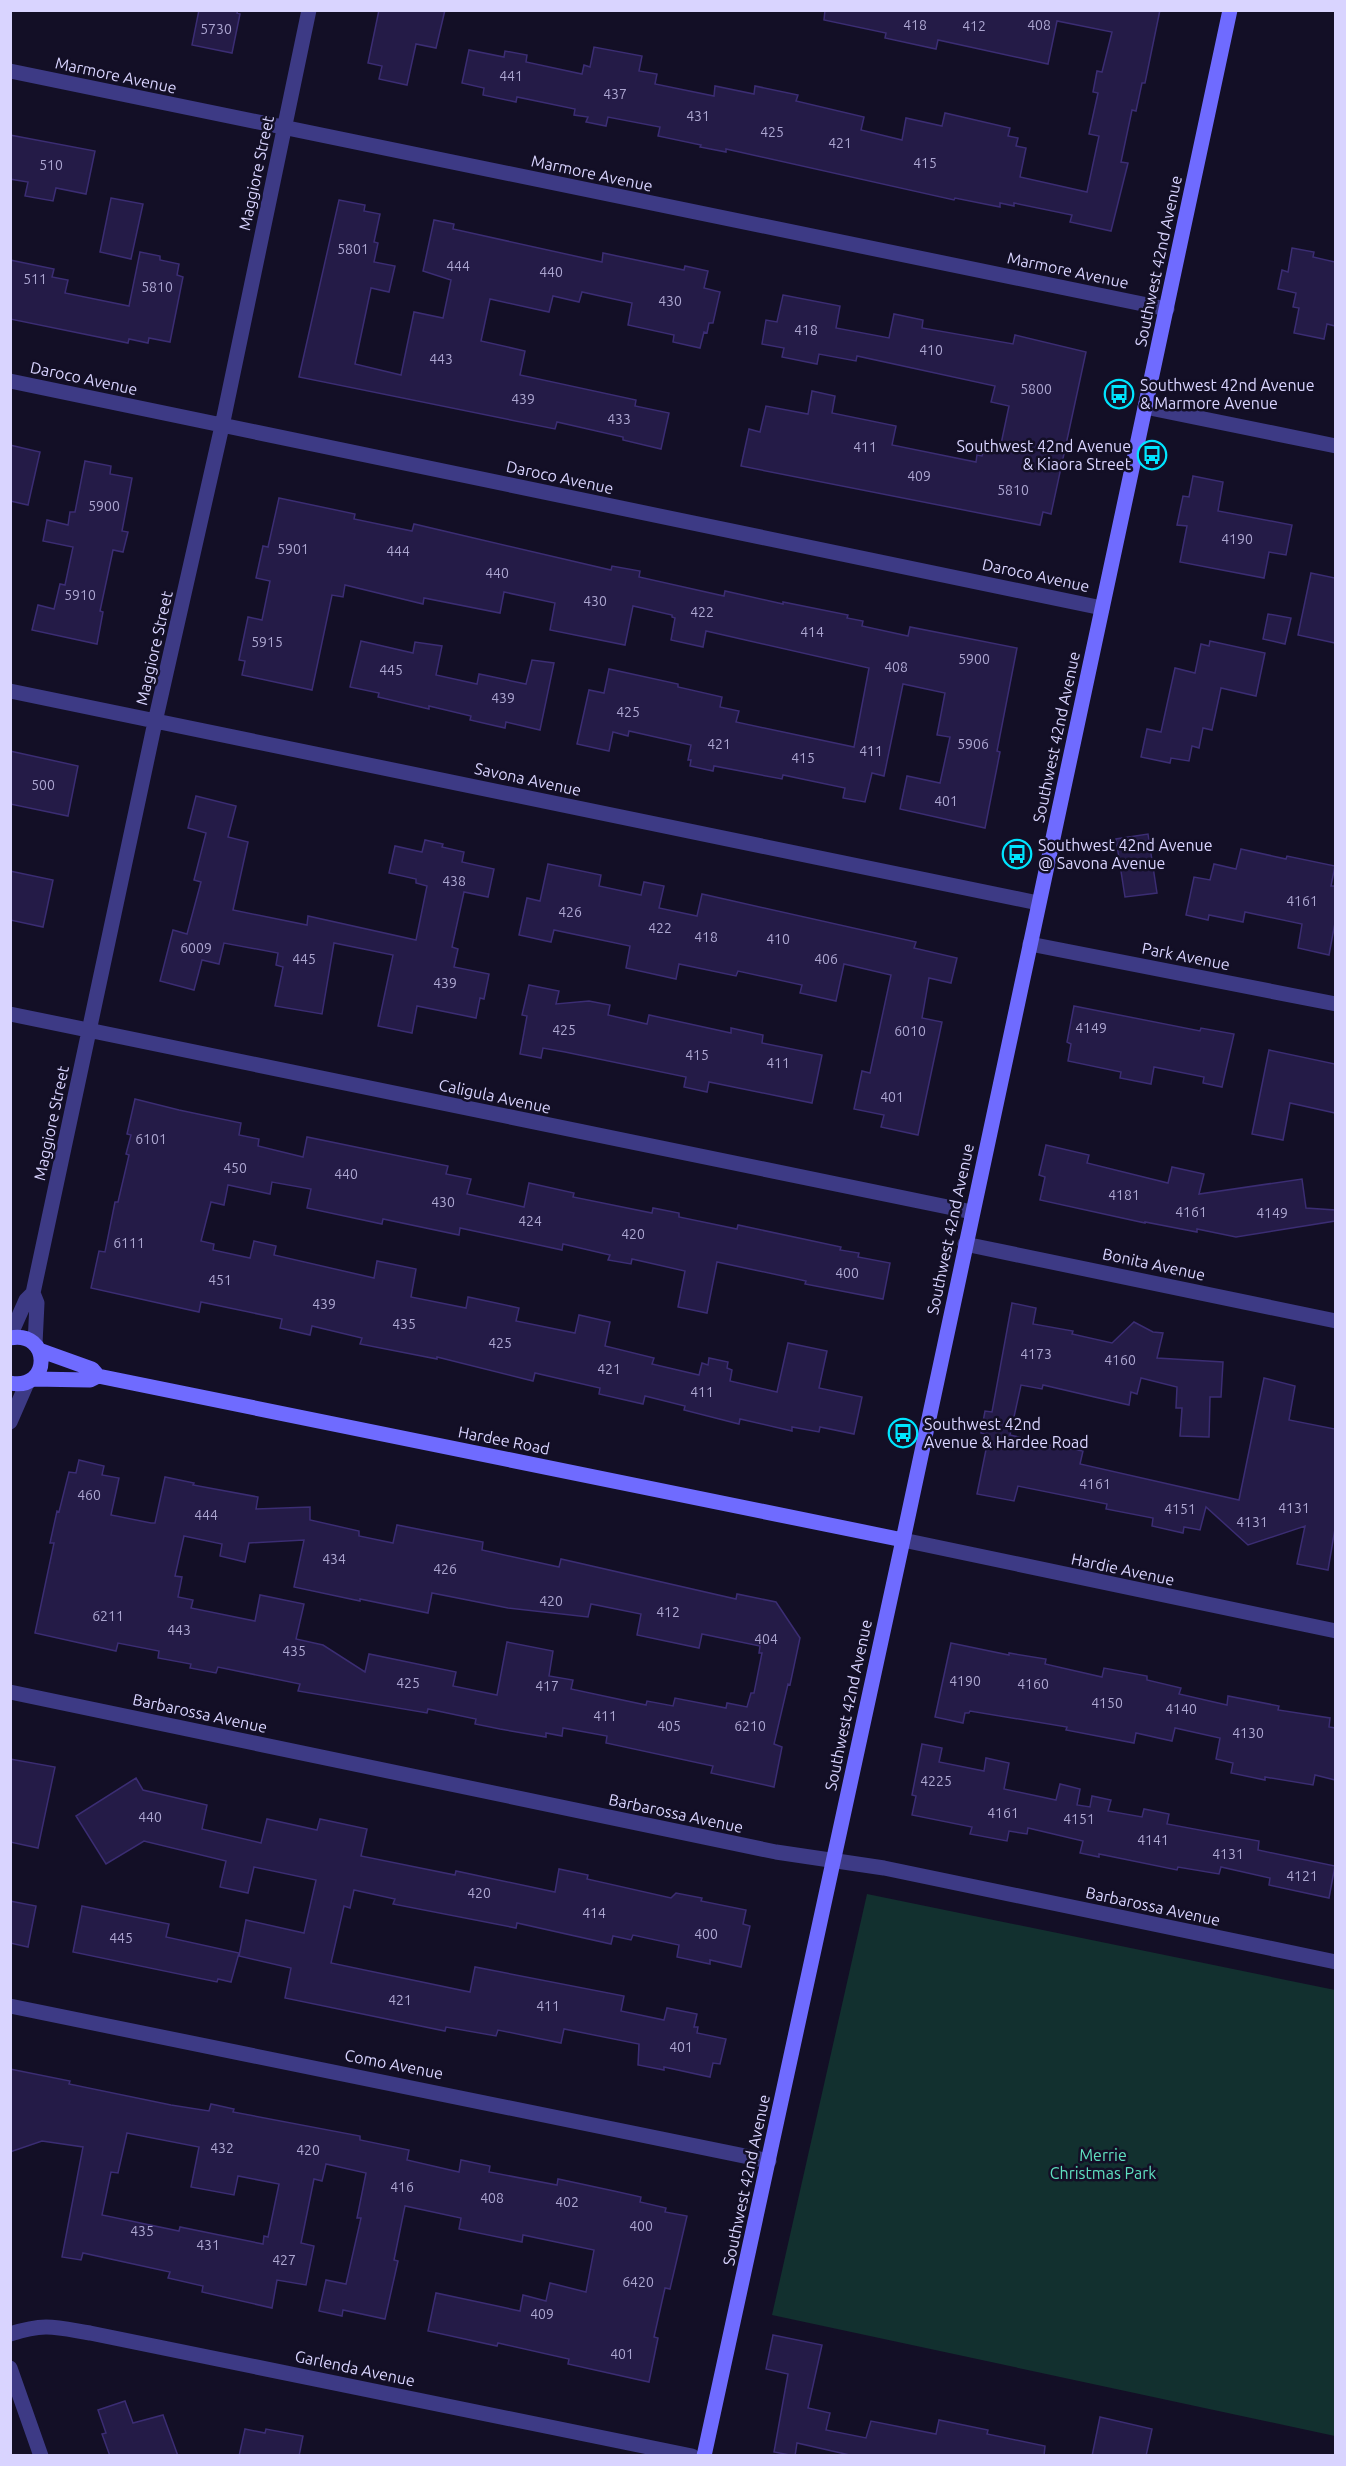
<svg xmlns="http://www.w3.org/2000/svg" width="1346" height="2466" viewBox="0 0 1346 2466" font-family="Ubuntu,sans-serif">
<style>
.green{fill:#12302f}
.building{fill:#241b47;stroke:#3b2d73;stroke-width:1.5;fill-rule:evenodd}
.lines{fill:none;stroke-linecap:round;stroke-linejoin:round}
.street{stroke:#3d3a85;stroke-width:15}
.secondary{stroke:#6f6bff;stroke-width:15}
.labels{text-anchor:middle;stroke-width:5;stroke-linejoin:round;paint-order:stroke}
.number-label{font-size:14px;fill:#aca6d1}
.street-label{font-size:16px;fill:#d9d4ff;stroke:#130f26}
.poi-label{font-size:16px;fill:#d9d4ff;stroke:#130f26;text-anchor:start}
.park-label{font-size:16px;fill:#5fe0c0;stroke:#130f26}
</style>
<rect width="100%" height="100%" fill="#130f26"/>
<!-- green -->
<path class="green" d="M867 1894 1335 1990V2436L772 2315Z"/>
<!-- building -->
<path class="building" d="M199 10H238L237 13 240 14 232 53 192 45Z
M379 10H445L436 48 416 44 407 85 379 79 382 66 368 63Z
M825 10H1160L1145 83H1142L1136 111 1132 110 1121 162 1128 163 1111 231 1070 222 1072 215 1014 203V206L1000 203V207L955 198 954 200 726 149V152L700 147 701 145 658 136 660 127 608 117 606 126 586 122 588 117 574 115 575 109 517 97 516 102 483 95 484 88 462 83 469 50 504 57 505 51 527 55 526 62 582 74 584 65 590 67 594 47 642 56 639 71 657 74 655 84 714 96 715 86 754 94 755 86 798 95 796 101 864 117 861 130 902 140 906 118 942 126 945 113 1010 128 1008 136 1018 138 1016 146 1026 148 1020 177 1087 192 1099 136 1089 134 1098 93 1093 92 1097 71 1102 72 1112 32 1057 21 1048 64 938 40 936 49 885 38 886 33 824 20Z
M10 135 95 151 86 194 56 188 53 201 25 196 28 182 10 179Z
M111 198 143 204 131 259 100 252Z
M339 200 365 205 364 211 380 214 374 242 378 243 374 262 395 266 389 292 371 288 355 364 401 375 414 312 443 318 451 280 423 271 434 220 454 224 453 229 602 262 603 253 684 270 685 266 708 271 704 288 720 292 713 323H709L707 333 704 332 700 348 673 342 674 335 628 325 632 303 582 292 579 302 553 296 549 312 490 299 481 341 525 351 520 375 636 400 635 406 669 413 661 449 623 440V437L557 422 555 429 299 377Z
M1292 248 1314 252 1313 257 1335 262V326L1327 324 1324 339 1294 333 1299 308 1293 307 1296 293 1278 289 1282 270 1288 272Z
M140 252 160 256V260L179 264 177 275 183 277 170 342 149 338 148 343 129 339 128 343 10 319V260L54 269 52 277 68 280 65 293 129 306Z
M783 295 840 306 836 328 889 338 894 314 923 320 922 328 1013 344 1015 335 1086 352 1051 514 1043 512 1040 525 741 466 749 429 760 432 766 406 808 414 812 391 835 396 832 413 896 426 892 445 976 462 977 455 982 456 986 441 1001 444 1009 406 991 402 995 386 857 356 856 361 819 354 817 364 782 357 784 348 762 344 766 320 777 322Z
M10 445 40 452 28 505 10 501Z
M85 461 111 466 110 474 132 478 122 531 128 532 123 552 113 550 100 611 103 612 97 644 32 630 38 605 54 609 60 584 65 585 73 547 43 541 47 520 68 525 70 512H75Z
M1193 476 1223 482 1218 511 1292 525 1286 555 1269 552 1264 578 1180 562 1187 526 1177 525 1183 496 1189 497Z
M279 498 355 514 354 519 412 531 414 524 611 570 612 566 640 571 639 577 724 596 725 591 783 604V602L848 615 847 618 863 621 862 626 908 636 910 627 1017 648 997 751 1000 752 985 828 900 809 907 776 940 783 950 737 937 735 945 693 903 684 884 776 872 773 865 802 843 798 845 788 783 775 782 779 714 766 713 771 690 766 691 760H688L691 745 629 731 628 736 613 732 609 751 577 744 589 690 604 693 609 669 678 684V687L722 697 720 707 739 711 736 722 854 747 869 668 706 631 703 647 671 640 675 618 672 617V615L633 606 625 645 550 630 555 603 504 592 500 613 424 598 423 604 345 585 343 597 332 595 312 690 242 675 245 661 239 660 248 617 262 620 270 581 256 578 263 546 268 547Z
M1311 573 1335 578V643L1298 635Z
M1268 614 1291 618 1285 644 1263 639Z
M361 641 413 653 415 642 442 646 436 675 477 684 479 674 526 684 532 660 554 663 540 730 506 722 505 728 470 720 471 716 429 706V709L378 697 379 693 350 687Z
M1210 641 1265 653 1256 696 1221 688 1212 730 1203 728 1199 748 1192 746 1189 761 1171 758 1170 763 1141 757 1147 729 1161 732 1175 668 1195 673 1201 644 1209 646Z
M10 751 78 766 68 816 10 804Z
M196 796 236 806 228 837 248 842 233 910 307 925 308 916 416 940 427 886 416 883V879L389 873 395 846 422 852 425 840 443 844 442 847 464 852 462 862 494 869 488 897 464 892 452 947 458 949 454 967 489 974 484 999 480 998 476 1018 417 1006 412 1033 378 1026 393 955 334 943 322 1014 275 1006 283 967 276 965 278 953 224 943 219 964 202 960 194 990 160 981 173 930 187 934 201 882 194 880 206 833 188 828Z
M1148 834 1157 893 1125 897 1116 839Z
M1241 849 1286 859 1287 856 1335 866 1331 886H1335V923L1329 955 1298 948 1302 924 1245 912 1243 922 1209 915 1208 920 1186 915 1194 877 1210 880 1214 864 1236 869Z
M548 864 601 875 599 886 641 895 644 882 664 886 659 908 697 916 702 894 916 942 914 948 957 958 951 983 929 978 922 1018 942 1022 918 1135 881 1127 884 1115 854 1109 862 1071 870 1073 891 975 844 964 836 1001 800 993 802 985 738 971 736 976 679 964 676 979 626 968 630 946 554 930 551 942 519 935 527 898 540 901Z
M10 871 53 880 43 927 10 920Z
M529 985 559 991 556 1004 589 1001 610 1005 608 1015 647 1024 649 1015 731 1033V1028L763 1035 762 1043 822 1055 812 1103 709 1082 707 1092 684 1087 686 1077 565 1052 543 1048 541 1058 520 1054 527 1016 522 1015Z
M1074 1006 1200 1031 1201 1028 1234 1034 1222 1087 1203 1083 1204 1077 1154 1067 1151 1084 1120 1078 1121 1072 1068 1061 1071 1044 1067 1042Z
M1269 1050 1335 1064V1113L1290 1103 1283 1140 1252 1134Z
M135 1099 179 1110 241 1123 239 1135 259 1139 258 1146 303 1157 307 1137 448 1166 446 1174 471 1179 467 1194 524 1207 529 1183 574 1193 573 1197 652 1213 653 1208 679 1213V1217L737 1229 738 1225 841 1247 840 1250 859 1253 858 1257 890 1263 883 1299 805 1284 806 1281 717 1262 707 1313 678 1307 685 1271 632 1259 631 1264 608 1260 610 1255 563 1244 562 1250 460 1228 459 1235 383 1219 382 1224 307 1208 311 1189 272 1182 270 1194 228 1185 224 1205 211 1202 201 1241 214 1244 213 1250 250 1258 254 1241 276 1246 274 1255 374 1278 377 1261 416 1269 411 1297 466 1308 468 1297 519 1308 516 1321 575 1333 579 1315 610 1322 605 1346 654 1358 652 1364 699 1375 702 1363 708 1365 709 1358 728 1362 727 1368 732 1370 730 1381 777 1392 788 1343 827 1351 819 1388 862 1397 854 1434 820 1427 819 1432 792 1427V1431L740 1419 739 1424 684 1410 685 1406 645 1396 643 1404 599 1394 600 1388 535 1373 533 1381 437 1357V1359L360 1344 362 1338 312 1326 310 1335 280 1328 282 1319 201 1302 199 1312 91 1288 99 1251 105 1252 115 1202H118L129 1155 126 1154 131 1135 127 1134Z
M1046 1145 1089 1155 1087 1163 1168 1183 1172 1167 1204 1174 1199 1194 1302 1179 1306 1208 1335 1210V1221L1236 1237 1197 1229V1232L1145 1222V1223L1040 1200 1045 1177 1039 1175Z
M1012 1303 1036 1308 1033 1324 1073 1331 1072 1334 1112 1343 1134 1322 1153 1332 1163 1333 1157 1358 1223 1362 1221 1397H1210L1209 1437 1180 1436 1182 1408H1176L1177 1387 1141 1378 1137 1394 1131 1392 1129 1405 1043 1385 1042 1389 1021 1385 1010 1435 1027 1439V1441L1083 1451 1080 1464 1239 1500 1264 1378 1295 1386 1289 1420 1335 1429V1529L1328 1570 1297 1564 1305 1526 1248 1545 1206 1507 1200 1530 1184 1527 1183 1533 1152 1526 1153 1518 1106 1509 1107 1504 1018 1486 1014 1501 977 1494 989 1435 981 1433 985 1411 992 1412Z
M79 1460 104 1466 102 1475 119 1478 111 1515 151 1523H155L165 1477 194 1483 193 1485 258 1497 256 1509 310 1507V1520L359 1531V1536L393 1543 397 1525 483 1542 482 1550 559 1567 561 1559 736 1599 737 1594 776 1602 800 1638 790 1685 788 1684 774 1744 782 1747 774 1787 711 1773 713 1766 606 1743 607 1736 563 1728 562 1736 546 1733V1737L500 1729 475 1724 476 1719 428 1709 427 1713 298 1691 300 1684 218 1667 216 1673 190 1668 191 1664 158 1658 159 1651 118 1643 116 1651 35 1633 54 1543H50L57 1511 59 1512 69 1472 76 1473ZM184 1536 222 1544 220 1556 245 1562 249 1543 304 1540 294 1587 360 1601V1599L428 1613 432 1593 508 1608 588 1617 591 1604 641 1614 637 1635 699 1648 702 1634 760 1646 759 1653H762L754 1693H751L747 1707 727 1703 726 1708 675 1698 673 1706 647 1701 646 1705 571 1689 573 1680 549 1676 553 1651 507 1642 497 1695 453 1686 456 1672 369 1654 365 1672 323 1645 296 1639 304 1604 260 1595 255 1621 191 1608 193 1600 178 1597 182 1577 175 1576Z
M951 1643 1009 1655V1653L1046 1659 1045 1664 1102 1677 1104 1668 1147 1676V1680L1181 1688 1179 1694 1227 1705 1228 1696 1279 1706 1278 1710 1330 1718 1329 1727 1335 1728V1780L1315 1775 1313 1785 1265 1777V1780L1231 1773 1233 1763 1216 1759 1220 1738 1175 1728 1172 1741 1136 1733 1134 1743 1066 1730 1067 1727 970 1711 969 1713H965L963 1723 935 1717Z
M922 1744 942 1748 939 1762 984 1771 986 1758 1009 1763 1004 1789 1056 1800 1060 1784 1080 1789 1077 1805 1090 1807 1092 1796 1111 1800 1108 1811 1142 1817 1144 1809 1169 1814 1167 1824 1259 1841 1258 1850 1335 1866 1329 1898 1269 1885 1270 1878 1221 1867 1219 1874 1178 1867 1177 1870 1099 1854V1857L1080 1853 1083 1841 1028 1828 1027 1834 1009 1831 1007 1841 970 1834 972 1827 912 1815 916 1796 912 1795Z
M10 1759 55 1767 38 1848 10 1842Z
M136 1778 143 1790 207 1805 202 1829 261 1843 267 1819 317 1830 320 1819 367 1829 361 1856 455 1875 456 1871 555 1892 559 1869 588 1875 587 1879 671 1898 676 1893 702 1898 701 1901 746 1910 743 1924 750 1926 741 1967 710 1960V1964L677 1957 679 1945 633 1935 631 1940 613 1936 611 1944 517 1923 516 1928 393 1904 395 1899 354 1890 350 1908 344 1906 331 1963 470 1992 475 1967 624 1996 621 2011 664 2020 667 2008 697 2014 694 2027H698L697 2033 726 2039 720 2064 713 2063 710 2077 664 2067V2070L638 2065 639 2044 564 2029 561 2043 498 2030 496 2036 446 2027 445 2031 285 1998 291 1968 239 1956 246 1920 304 1933 316 1880 254 1867 248 1893 220 1887 226 1861 144 1841 106 1864 76 1816Z
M10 1901 36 1906 28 1947 10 1943Z
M82 1906 169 1924 166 1937 239 1953 231 1982 218 1979 217 1982 73 1952Z
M10 2069 70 2081 69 2084 171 2105 209 2111 211 2104 234 2109 233 2112 360 2136V2140L409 2150 407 2160 459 2172 461 2160 490 2166 489 2172 557 2185 558 2179 614 2191 641 2197 640 2202 666 2208 665 2212 687 2216 670 2289 665 2288 654 2337 658 2338 649 2382 568 2364 569 2359 498 2343 497 2346 428 2331 436 2293 520 2311 523 2295 546 2301 550 2283 586 2292 594 2250 523 2235 522 2242 459 2229 461 2218 405 2206 394 2260 398 2261 385 2319 343 2310 342 2316 319 2311 326 2280 346 2284 361 2218H357L366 2173 326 2164 322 2181 314 2179 301 2243 314 2246 306 2285 277 2280 272 2308 202 2292 203 2286 168 2278 170 2272 83 2253 81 2260 62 2257 83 2147 42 2141 10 2152ZM127 2133 199 2147 191 2187 234 2195 238 2176 279 2184 268 2237 264 2236 263 2244 180 2227 179 2231 102 2215 111 2172 118 2173Z
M773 2335 822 2345 808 2408 830 2413 826 2430 866 2438 871 2421 936 2434 939 2420 988 2430 987 2434 1045 2446 1044 2456H854L797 2443 795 2456 774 2452 788 2374 766 2369Z
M125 2401 133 2423 163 2415 178 2456H110L102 2434 106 2433 98 2410Z
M1100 2417 1152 2429 1146 2456H1092Z
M245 2429 265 2433 266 2429 303 2436 299 2456H239Z"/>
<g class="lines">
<!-- street -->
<path class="street" d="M10 71 1167 309
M10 381 1102 608
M1145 407 1336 446
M10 691 1038 903
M1030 944 1336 1004
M10 1014 972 1212
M965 1244 1336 1321
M10 1336 26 1300 33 1293
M35 1344 37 1303 33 1293 155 722 222 426 309 10
M10 1422 27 1383
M903 1540 1336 1631
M10 1692 776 1852 884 1868 1336 1962
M10 2006 769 2161
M10 2334C46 2323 54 2327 90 2333L692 2456
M10 2368 41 2456"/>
<!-- secondary -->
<path class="secondary" d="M10 1338C51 1330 52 1391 10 1383
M39 1350 92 1369 98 1376
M33 1379 90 1380 98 1376 903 1540
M704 2456 903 1540 1230 10"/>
</g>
<!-- icons -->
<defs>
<g id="bus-ring" transform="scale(1.5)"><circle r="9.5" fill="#130f26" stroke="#00e5ff" stroke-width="1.5"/><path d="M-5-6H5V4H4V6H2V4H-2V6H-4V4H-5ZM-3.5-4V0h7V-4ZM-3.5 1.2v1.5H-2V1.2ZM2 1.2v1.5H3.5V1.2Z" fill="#00e5ff"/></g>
</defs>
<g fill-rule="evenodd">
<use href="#bus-ring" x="1119" y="394"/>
<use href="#bus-ring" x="1152" y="455"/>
<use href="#bus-ring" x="1017" y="854"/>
<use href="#bus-ring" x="903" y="1433"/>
</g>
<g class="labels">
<!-- number labels -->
<g class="number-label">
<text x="915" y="30">418</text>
<text x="1039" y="30">408</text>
<text x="974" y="31">412</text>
<text x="216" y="34">5730</text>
<text x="511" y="81">441</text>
<text x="615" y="99">437</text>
<text x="698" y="121">431</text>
<text x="772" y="137">425</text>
<text x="840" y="148">421</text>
<text x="925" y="168">415</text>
<text x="51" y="170">510</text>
<text x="353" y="254">5801</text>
<text x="458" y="271">444</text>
<text x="551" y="277">440</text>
<text x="35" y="284">511</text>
<text x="157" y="292">5810</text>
<text x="670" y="306">430</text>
<text x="806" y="335">418</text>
<text x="931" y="355">410</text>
<text x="441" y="364">443</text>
<text x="1036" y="394">5800</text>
<text x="523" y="404">439</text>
<text x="619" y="424">433</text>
<text x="865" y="452">411</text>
<text x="919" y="481">409</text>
<text x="1013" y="495">5810</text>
<text x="104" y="511">5900</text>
<text x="1237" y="544">4190</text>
<text x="293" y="554">5901</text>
<text x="398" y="556">444</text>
<text x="497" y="578">440</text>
<text x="80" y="600">5910</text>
<text x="595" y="606">430</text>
<text x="702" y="617">422</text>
<text x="812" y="637">414</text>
<text x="267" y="647">5915</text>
<text x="974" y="664">5900</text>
<text x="896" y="672">408</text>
<text x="391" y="675">445</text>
<text x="503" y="703">439</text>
<text x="628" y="717">425</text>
<text x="719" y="749">421</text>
<text x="973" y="749">5906</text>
<text x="871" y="756">411</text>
<text x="803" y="763">415</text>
<text x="43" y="790">500</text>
<text x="946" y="806">401</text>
<text x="454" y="886">438</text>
<text x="1302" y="906">4161</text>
<text x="570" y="917">426</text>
<text x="660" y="933">422</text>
<text x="706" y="942">418</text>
<text x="778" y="944">410</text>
<text x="196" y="953">6009</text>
<text x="304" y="964">445</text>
<text x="826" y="964">406</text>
<text x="445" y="988">439</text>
<text x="1091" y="1033">4149</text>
<text x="564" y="1035">425</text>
<text x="910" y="1036">6010</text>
<text x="697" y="1060">415</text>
<text x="778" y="1068">411</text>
<text x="892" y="1102">401</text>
<text x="151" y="1144">6101</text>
<text x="235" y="1173">450</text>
<text x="346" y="1179">440</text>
<text x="1124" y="1200">4181</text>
<text x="443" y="1207">430</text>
<text x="1191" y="1217">4161</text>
<text x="1272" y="1218">4149</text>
<text x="530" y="1226">424</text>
<text x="633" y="1239">420</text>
<text x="129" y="1248">6111</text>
<text x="847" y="1278">400</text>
<text x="220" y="1285">451</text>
<text x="324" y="1309">439</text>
<text x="404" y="1329">435</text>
<text x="500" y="1348">425</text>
<text x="1036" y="1359">4173</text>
<text x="1120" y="1365">4160</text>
<text x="609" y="1374">421</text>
<text x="702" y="1397">411</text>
<text x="1095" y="1489">4161</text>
<text x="89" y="1500">460</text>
<text x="1294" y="1513">4131</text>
<text x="1180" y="1514">4151</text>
<text x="206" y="1520">444</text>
<text x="1252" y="1527">4131</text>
<text x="334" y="1564">434</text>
<text x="445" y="1574">426</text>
<text x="551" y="1606">420</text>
<text x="668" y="1617">412</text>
<text x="108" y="1621">6211</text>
<text x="179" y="1635">443</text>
<text x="766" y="1644">404</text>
<text x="294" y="1656">435</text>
<text x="965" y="1686">4190</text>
<text x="408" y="1688">425</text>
<text x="1033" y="1689">4160</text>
<text x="547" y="1691">417</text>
<text x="1107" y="1708">4150</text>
<text x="1181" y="1714">4140</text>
<text x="605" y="1721">411</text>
<text x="669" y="1731">405</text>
<text x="750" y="1731">6210</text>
<text x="1248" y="1738">4130</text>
<text x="936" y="1786">4225</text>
<text x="1003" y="1818">4161</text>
<text x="150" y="1822">440</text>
<text x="1079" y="1824">4151</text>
<text x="1153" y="1845">4141</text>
<text x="1228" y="1859">4131</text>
<text x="1302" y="1881">4121</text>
<text x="479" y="1898">420</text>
<text x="594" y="1918">414</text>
<text x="706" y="1939">400</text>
<text x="121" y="1943">445</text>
<text x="400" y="2005">421</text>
<text x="548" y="2011">411</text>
<text x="681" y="2052">401</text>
<text x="222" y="2153">432</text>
<text x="308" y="2155">420</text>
<text x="402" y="2192">416</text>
<text x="492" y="2203">408</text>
<text x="567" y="2207">402</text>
<text x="641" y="2231">400</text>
<text x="142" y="2236">435</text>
<text x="208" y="2250">431</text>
<text x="284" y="2265">427</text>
<text x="638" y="2287">6420</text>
<text x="542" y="2319">409</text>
<text x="622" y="2359">401</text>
</g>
<!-- street labels -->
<g class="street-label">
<text transform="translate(116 75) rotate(12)" y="6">Marmore Avenue</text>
<text transform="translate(256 173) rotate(-78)" y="6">Maggiore Street</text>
<text transform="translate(592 173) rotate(12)" y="6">Marmore Avenue</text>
<text transform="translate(1158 261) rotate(-78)" y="6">Southwest 42nd Avenue</text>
<text transform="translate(1068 270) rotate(12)" y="6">Marmore Avenue</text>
<text transform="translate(84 378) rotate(12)" y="6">Daroco Avenue</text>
<text transform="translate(560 477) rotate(12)" y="6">Daroco Avenue</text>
<text transform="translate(1036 575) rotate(12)" y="6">Daroco Avenue</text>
<text transform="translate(154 648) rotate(-77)" y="6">Maggiore Street</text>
<text transform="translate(1056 737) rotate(-78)" y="6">Southwest 42nd Avenue</text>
<text transform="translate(528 779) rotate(12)" y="6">Savona Avenue</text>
<text transform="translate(1186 956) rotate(11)" y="6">Park Avenue</text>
<text transform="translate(495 1096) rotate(12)" y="6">Caligula Avenue</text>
<text transform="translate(51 1123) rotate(-78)" y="6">Maggiore Street</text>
<text transform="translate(950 1229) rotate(-78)" y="6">Southwest 42nd Avenue</text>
<text transform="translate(1154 1264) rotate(12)" y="6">Bonita Avenue</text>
<text transform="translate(504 1440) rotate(11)" y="6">Hardee Road</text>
<text transform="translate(1123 1569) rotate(12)" y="6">Hardie Avenue</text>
<text transform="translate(848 1705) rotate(-78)" y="6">Southwest 42nd Avenue</text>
<text transform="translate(200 1713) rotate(12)" y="6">Barbarossa Avenue</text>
<text transform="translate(676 1813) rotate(12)" y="6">Barbarossa Avenue</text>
<text transform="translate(1153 1906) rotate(12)" y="6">Barbarossa Avenue</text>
<text transform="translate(394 2064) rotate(11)" y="6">Como Avenue</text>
<text transform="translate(746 2180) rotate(-78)" y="6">Southwest 42nd Avenue</text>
<text transform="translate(355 2368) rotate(12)" y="6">Garlenda Avenue</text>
</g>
<!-- poi labels -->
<g class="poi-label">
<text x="1140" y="391">Southwest 42nd Avenue<tspan x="1140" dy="18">&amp; Marmore Avenue</tspan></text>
<text x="1131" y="452" text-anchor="end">Southwest 42nd Avenue<tspan x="1131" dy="18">&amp; Kiaora Street</tspan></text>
<text x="1038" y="851">Southwest 42nd Avenue<tspan x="1038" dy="18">@ Savona Avenue</tspan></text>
<text x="924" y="1430">Southwest 42nd<tspan x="924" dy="18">Avenue &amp; Hardee Road</tspan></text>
</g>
<!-- park labels -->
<g class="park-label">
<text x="1103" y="2161">Merrie<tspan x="1103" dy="18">Christmas Park</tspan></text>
</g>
</g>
<!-- border -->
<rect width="1346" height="2466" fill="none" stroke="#d9d4ff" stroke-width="24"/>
</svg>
